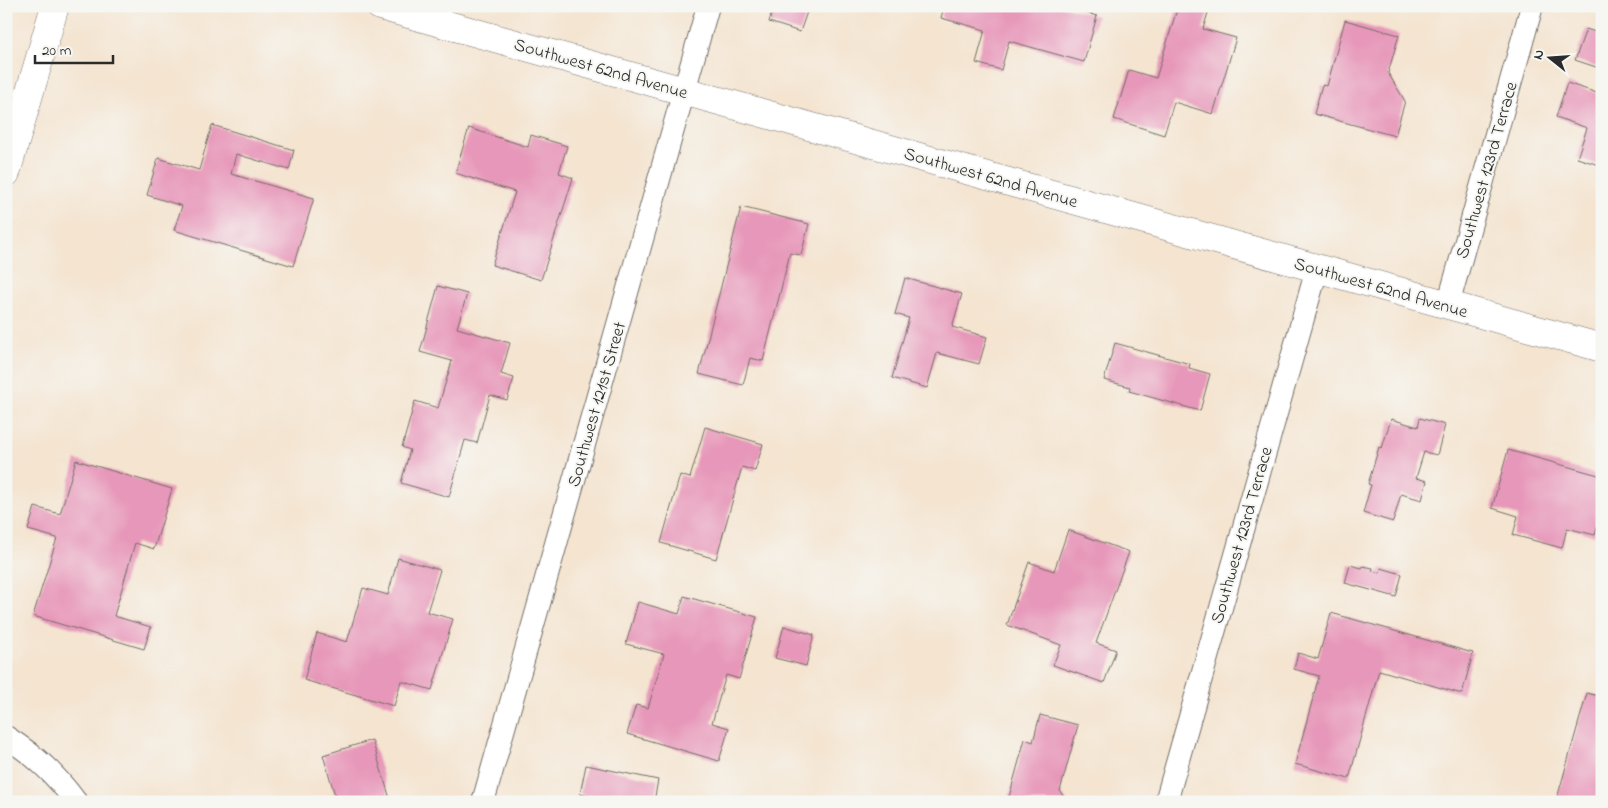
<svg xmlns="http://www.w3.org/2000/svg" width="1608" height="808" viewBox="0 0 1608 808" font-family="'Indie Flower',sans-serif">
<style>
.building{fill:#e797b9}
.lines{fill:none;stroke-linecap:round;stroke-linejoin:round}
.street-casing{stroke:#716c65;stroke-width:24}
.secondary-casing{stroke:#716c65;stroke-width:29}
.street{stroke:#fff;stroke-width:22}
.secondary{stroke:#fff;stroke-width:28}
.labels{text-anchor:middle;stroke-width:4;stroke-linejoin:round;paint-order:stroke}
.street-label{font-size:18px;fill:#2b2b2b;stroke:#f6f6f2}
</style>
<rect width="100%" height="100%" fill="#f6f6f2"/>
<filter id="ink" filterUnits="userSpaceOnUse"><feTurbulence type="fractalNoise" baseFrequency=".02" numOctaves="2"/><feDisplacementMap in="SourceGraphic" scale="10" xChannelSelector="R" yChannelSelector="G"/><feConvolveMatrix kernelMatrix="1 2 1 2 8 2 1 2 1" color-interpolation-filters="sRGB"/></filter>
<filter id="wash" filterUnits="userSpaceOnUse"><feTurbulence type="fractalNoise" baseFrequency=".0096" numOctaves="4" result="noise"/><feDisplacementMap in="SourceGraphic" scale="20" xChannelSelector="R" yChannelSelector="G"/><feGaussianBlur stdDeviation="1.12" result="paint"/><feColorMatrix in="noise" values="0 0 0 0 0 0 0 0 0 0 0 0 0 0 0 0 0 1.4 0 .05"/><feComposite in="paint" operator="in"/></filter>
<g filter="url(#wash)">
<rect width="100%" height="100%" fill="#f4e4d0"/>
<g id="blocks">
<!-- building -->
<path class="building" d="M774 6H809L800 32 769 22Z
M944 6H1062L1097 16 1084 62 1009 41 1001 70 976 63 985 30 941 18Z
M1178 6H1210L1203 29 1236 38 1213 114 1174 102 1164 135 1114 119 1129 70 1156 78Z
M1345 20 1399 35 1388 73 1405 101 1395 136 1314 114 1322 85 1327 86Z
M1586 29 1602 34V69L1575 60Z
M1602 79V166L1577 158 1587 128 1556 117 1567 83 1597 93Z
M212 125 294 150 289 170 236 154 231 174 314 198 293 266 174 230 182 206 147 195 158 158 199 170Z
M469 128 528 147 531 135 567 146 559 173 573 178 541 280 492 265 515 192 455 173Z
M741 207 809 224 801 255 790 253 763 361 750 358 743 385 699 374Z
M905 278 962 294 952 327 987 337 979 364 937 353 927 388 892 378 909 318 895 314Z
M438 286 467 294 457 328 510 343 501 374 514 378 507 400 490 395 477 443 465 440 449 497 401 483 410 450 402 447 415 401 438 408 452 361 420 352Z
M1115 343 1190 364 1189 368 1210 374 1200 411 1129 391 1130 387 1104 380Z
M1420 418 1445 425 1437 455 1424 452 1416 478 1427 481 1422 500 1401 494 1393 522 1363 513 1371 485 1368 484 1379 447 1382 448 1391 419 1418 427Z
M705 427 763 444 755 471 742 467 716 559 661 543 680 475 690 478Z
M1508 450 1602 476V512L1595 535 1567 528 1562 548 1513 535 1518 516 1492 508Z
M76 460 172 489 154 549 135 543 114 616 151 627 144 649 33 616 57 538 28 530 35 507 60 514Z
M1068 530 1129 552 1096 643 1116 650 1104 683 1053 665 1061 645 1007 625 1029 562 1054 571Z
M398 558 440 570 427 612 453 619 432 690 401 681 394 706 304 680 317 633 347 642 363 588 388 595Z
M1350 565 1362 568 1363 566 1373 568 1372 571 1380 573 1381 568 1402 574 1396 597 1345 583Z
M684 596 757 617 739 679 726 675 712 723 729 728 719 761 627 734 636 705 648 708 664 654 626 644 638 602 679 614Z
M1331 613 1473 653 1462 694 1379 670 1349 779 1295 764 1319 676 1294 669 1298 653 1318 659Z
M784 626 814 635 806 666 775 658Z
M1587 693 1602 697V802H1556Z
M1040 715 1078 725 1060 791 1067 802H1016L1014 798 1009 797 1025 739 1033 742Z
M372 740 391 802H337L323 755Z
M586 765 658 780 654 802H616L580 794Z"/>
</g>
</g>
<g filter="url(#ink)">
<use href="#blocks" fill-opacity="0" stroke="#716c65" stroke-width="1"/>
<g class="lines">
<!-- street casing -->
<g class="street-casing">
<path id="street" d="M1448 305 1532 6
M6 737C36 756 55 774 76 802
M483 802 708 6
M1166 802 1317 269"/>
</g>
<!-- secondary casing -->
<g class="secondary-casing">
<path id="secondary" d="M380 6 1602 348
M6 173 55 6"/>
</g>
<!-- street -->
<use href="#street" class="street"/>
<!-- secondary -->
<use href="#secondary" class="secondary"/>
</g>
</g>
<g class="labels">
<!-- street labels -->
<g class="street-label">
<text transform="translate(601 68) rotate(16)" y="6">Southwest 62nd Avenue</text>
<text transform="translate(1486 170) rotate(-74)" y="6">Southwest 123rd Terrace</text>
<text transform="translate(991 177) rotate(16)" y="6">Southwest 62nd Avenue</text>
<text transform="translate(1381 287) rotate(16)" y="6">Southwest 62nd Avenue</text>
<text transform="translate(596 404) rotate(-74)" y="6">Southwest 121st Street</text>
<text transform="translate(1241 535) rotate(-74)" y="6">Southwest 123rd Terrace</text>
</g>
</g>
<!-- margin -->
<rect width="1608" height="808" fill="none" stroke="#f6f6f2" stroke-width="25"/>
<!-- north arrow -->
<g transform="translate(1550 58) rotate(287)" stroke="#f6f6f2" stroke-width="4" paint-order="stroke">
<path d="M0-4L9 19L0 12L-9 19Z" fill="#2b2b2b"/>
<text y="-8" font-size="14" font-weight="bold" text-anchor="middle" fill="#2b2b2b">N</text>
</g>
<!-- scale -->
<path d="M35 55v8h78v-8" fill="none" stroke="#2b2b2b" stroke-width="2.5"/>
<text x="42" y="55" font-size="15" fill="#2b2b2b" stroke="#f6f6f2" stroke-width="4" paint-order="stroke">20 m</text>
</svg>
